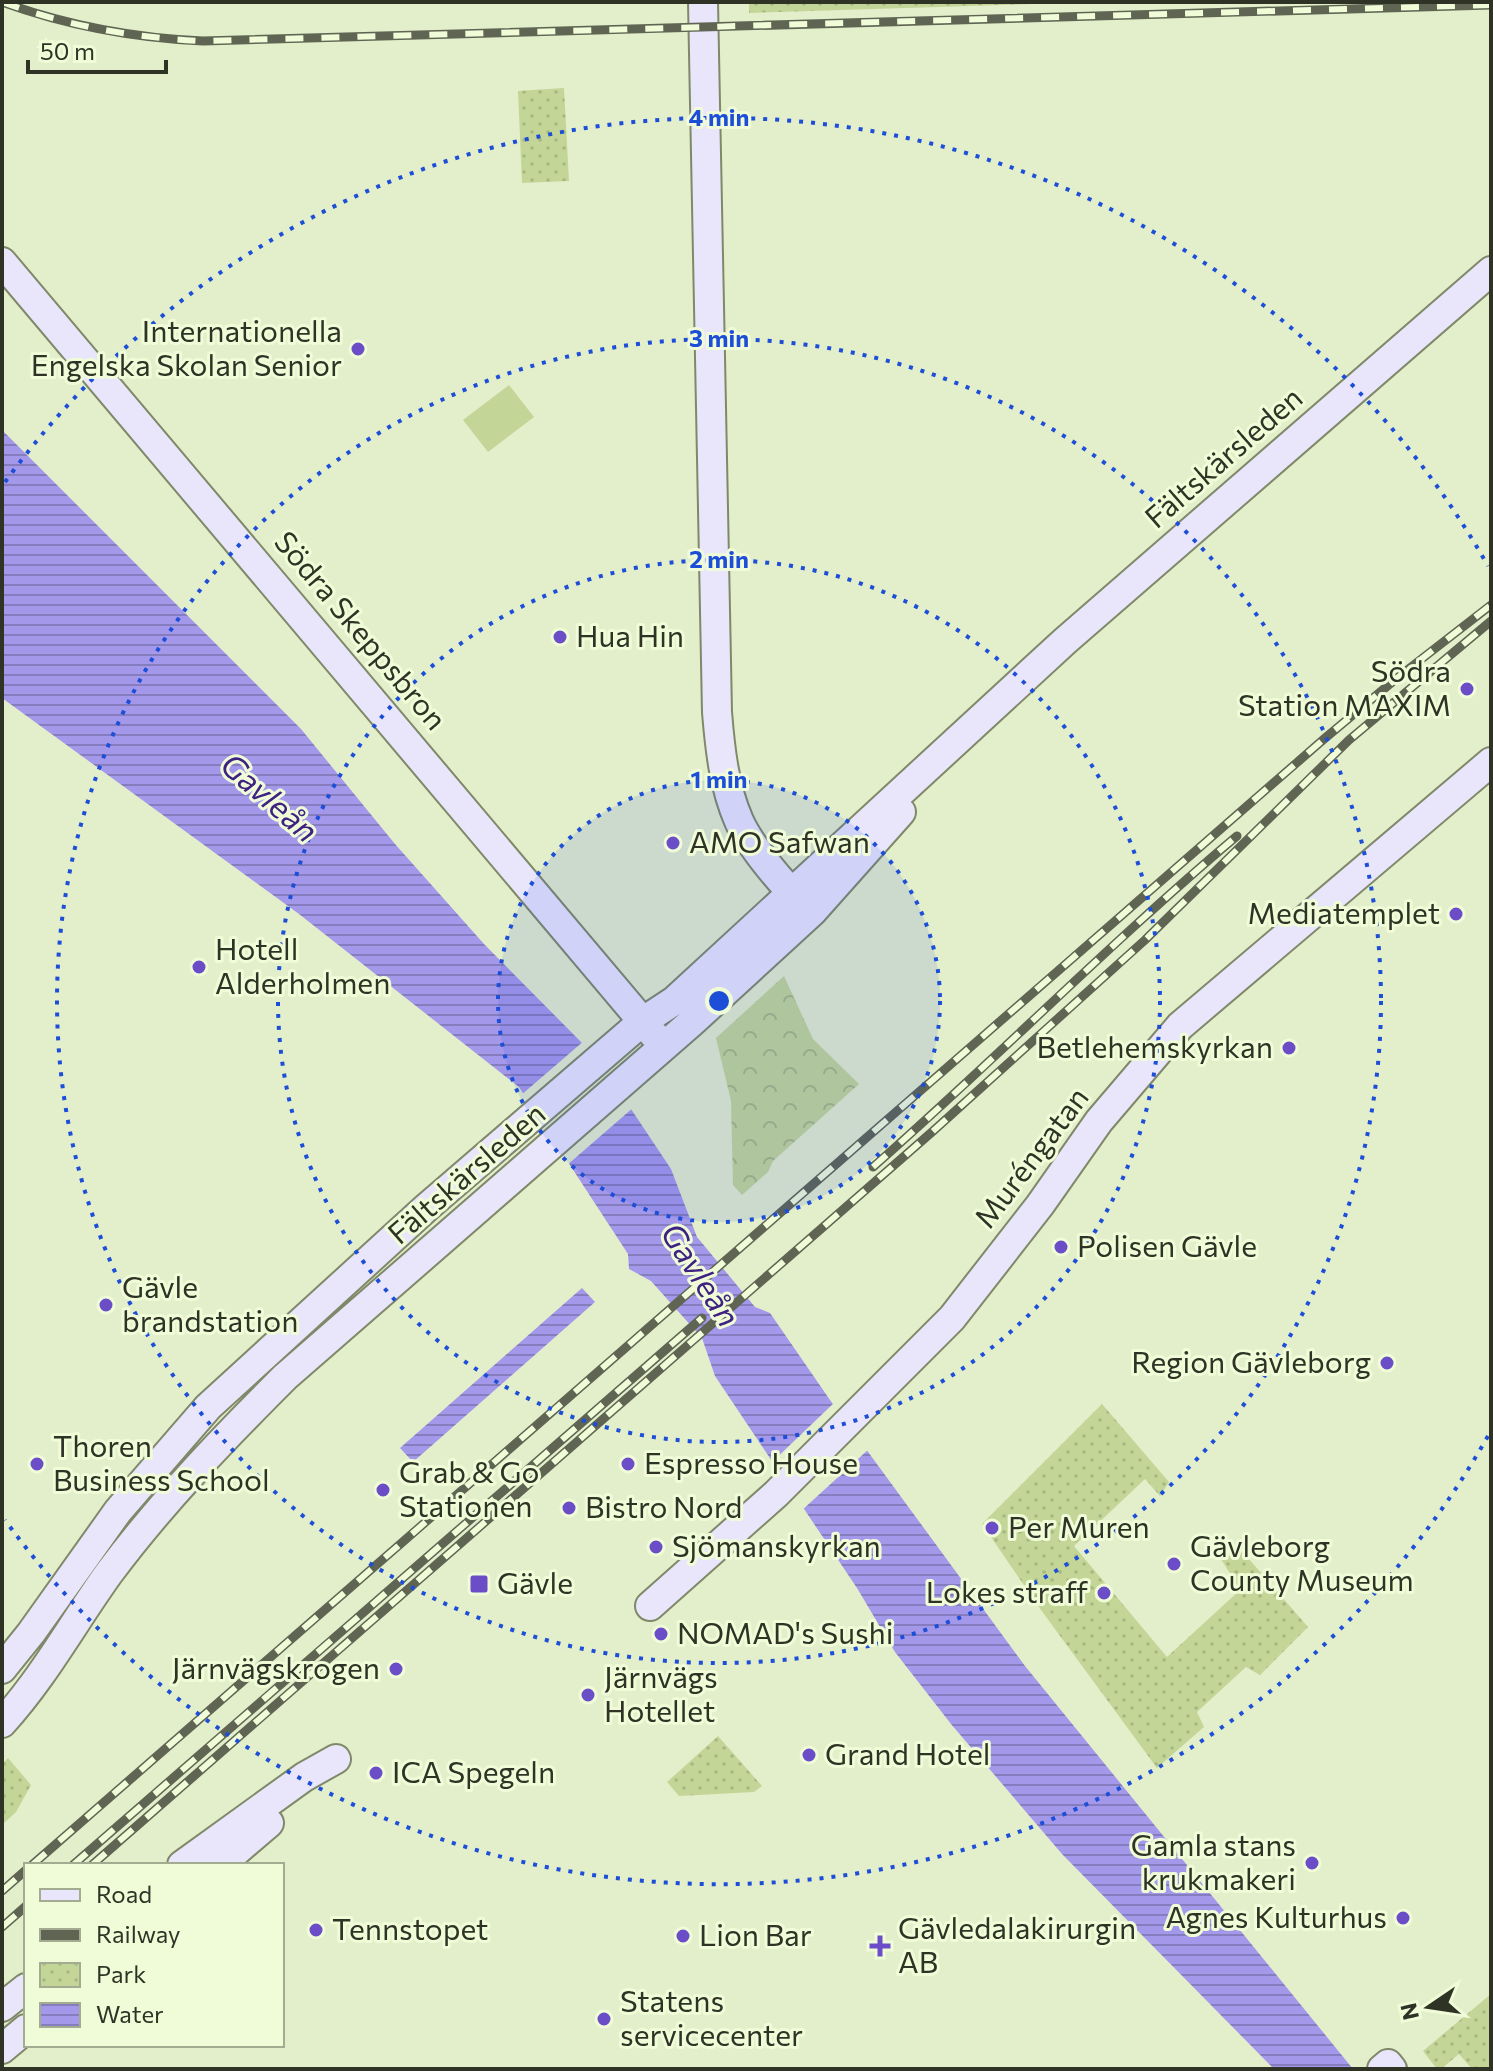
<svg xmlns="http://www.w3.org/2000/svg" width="1493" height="2071" viewBox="0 0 1493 2071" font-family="Commissioner,sans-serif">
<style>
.grass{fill:#c3d697}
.forest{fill:url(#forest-crowns)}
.park{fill:url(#park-dots)}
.water{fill:url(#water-rules)}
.pier{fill:#e3eecb}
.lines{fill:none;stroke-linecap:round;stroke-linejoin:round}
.secondary-casing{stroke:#7f8969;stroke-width:32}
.secondary{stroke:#e9e6fc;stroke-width:28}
.rail-casing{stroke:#5f6552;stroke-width:9}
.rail{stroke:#f0fcd8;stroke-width:6;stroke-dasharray:18;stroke-linecap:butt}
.ring{fill:none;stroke:#1d4ed8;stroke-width:4;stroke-dasharray:4 8}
.poi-dot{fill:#6b4dc7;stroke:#f0fcd8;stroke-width:3}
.labels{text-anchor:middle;stroke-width:6;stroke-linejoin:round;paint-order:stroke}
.poi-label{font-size:30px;fill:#2f3325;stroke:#f0fcd8;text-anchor:start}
.street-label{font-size:30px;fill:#2f3325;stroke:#f0fcd8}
.water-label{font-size:32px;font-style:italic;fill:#3e2281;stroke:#f0fcd8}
.centre{fill:#1d4ed8;stroke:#f0fcd8;stroke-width:4}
.ring-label{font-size:24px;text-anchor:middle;font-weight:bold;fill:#1d4ed8;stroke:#f0fcd8;stroke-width:6;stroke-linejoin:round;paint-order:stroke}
</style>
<defs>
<pattern id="forest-crowns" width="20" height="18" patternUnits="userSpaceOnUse" patternTransform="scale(2)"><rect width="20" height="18" fill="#c3d697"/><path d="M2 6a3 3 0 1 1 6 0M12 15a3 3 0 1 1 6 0" fill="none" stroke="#a8b882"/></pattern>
<pattern id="park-dots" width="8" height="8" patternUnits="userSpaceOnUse" patternTransform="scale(2)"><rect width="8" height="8" fill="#c3d697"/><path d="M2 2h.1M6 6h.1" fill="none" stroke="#a8b882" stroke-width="1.8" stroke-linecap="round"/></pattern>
<pattern id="water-rules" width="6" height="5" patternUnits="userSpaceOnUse" patternTransform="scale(2)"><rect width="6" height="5" fill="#a498eb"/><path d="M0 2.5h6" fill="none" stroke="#867dbe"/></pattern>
</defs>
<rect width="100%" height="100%" fill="#e3eecb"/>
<!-- grass -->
<path class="grass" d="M509 385 534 417 488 452 463 420Z"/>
<!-- forest -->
<path class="forest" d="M784 976 813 1039 859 1084 773 1161 768 1172 742 1195 733 1185 731 1101 716 1038Z"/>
<!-- park -->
<path class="park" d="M749 2H1098L749 13Z
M564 88 569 181 522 183 518 91Z
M1102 1404 1169 1482 1160 1496 1145 1479 1074 1546 1167 1657 1240 1590 1221 1559 1242 1551 1308 1627 1260 1675 1246 1667 1197 1712 1204 1727 1157 1768 1041 1610 982 1524Z
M718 1736 762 1786 754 1792 679 1796 667 1782Z
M8 1758 31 1785 16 1812 2 1825V1764Z
M1491 1994V2069H1472L1459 2054 1441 2069H1437L1423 2051Z"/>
<!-- water -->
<path class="water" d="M2 430 301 729 395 844 484 944 581 1042 631 1109 671 1169 697 1237 755 1307 770 1313 830 1400 1025 1666 1353 2069H1274L1062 1854 951 1724 895 1652 857 1588 715 1376 702 1338 651 1281 629 1269 628 1254 519 1087 299 914 2 698Z
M582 1288 595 1302 413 1462 400 1448Z"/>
<!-- pier -->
<path class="pier" d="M585 1040 634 1107 566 1166 520 1096Z
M836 1401 870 1448 800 1512 769 1465Z"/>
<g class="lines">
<!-- secondary casing -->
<g class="secondary-casing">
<path id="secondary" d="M703 2 717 712C720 749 724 787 739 821 750 846 783 885 803 904
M2 262 654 1035
M650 1606 776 1494 952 1318 1040 1205 1099 1121 1180 1026 1491 762
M2 1669 31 1633 118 1511 208 1407 426 1208 642 1022 674 1001 1065 641 1491 271
M2 1723C44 1677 73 1623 109 1573 162 1502 223 1439 285 1377L692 1022 812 912 901 812
M182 1865 304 1777 336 1759
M220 1865 269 1823
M2 2007 26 1988
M2 2049 26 2029
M1382 2069 1388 2064 1392 2069"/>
</g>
<!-- secondary -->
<use href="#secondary" class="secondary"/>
<!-- rail casing -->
<g class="rail-casing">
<path id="rail" d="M2 2C68 26 134 38 203 41L1491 5
M873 1167C996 1059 1111 942 1237 836
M32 1865 1324 739 1397 678 1491 605
M73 1865 702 1318
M92 1865 932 1132 1145 940 1349 740 1491 621
M2 1891 26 1870
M2 1927 26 1906"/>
</g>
<!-- rail -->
<use href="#rail" class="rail"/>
</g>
<!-- distance rings -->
<circle cx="719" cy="1001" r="221" fill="#1d4ed8" fill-opacity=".12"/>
<g class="ring">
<circle cx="719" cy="1001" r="221"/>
<circle cx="719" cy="1001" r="441"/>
<circle cx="719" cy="1001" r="662"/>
<path d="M1488 1436A883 883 0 0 1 5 1520M5 482A883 883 0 0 1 1488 566"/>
</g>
<!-- markers -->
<g class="poi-dot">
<circle cx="358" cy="349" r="8"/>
<circle cx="560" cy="637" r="8"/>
<circle cx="1467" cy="689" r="8"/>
<circle cx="673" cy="843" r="8"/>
<circle cx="1456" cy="914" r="8"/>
<circle cx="199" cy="967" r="8"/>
<circle cx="1289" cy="1048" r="8"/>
<circle cx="1061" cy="1247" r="8"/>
<circle cx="106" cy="1305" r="8"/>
<circle cx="1387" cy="1363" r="8"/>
<circle cx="37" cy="1464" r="8"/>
<circle cx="628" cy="1464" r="8"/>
<circle cx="383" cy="1490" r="8"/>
<circle cx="569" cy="1508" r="8"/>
<circle cx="992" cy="1528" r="8"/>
<circle cx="656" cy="1547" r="8"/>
<circle cx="1174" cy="1564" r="8"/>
<rect x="469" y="1574" width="20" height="20" rx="4"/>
<circle cx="1104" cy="1593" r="8"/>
<circle cx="661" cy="1634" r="8"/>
<circle cx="396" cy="1669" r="8"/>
<circle cx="588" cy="1695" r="8"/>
<circle cx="809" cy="1755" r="8"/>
<circle cx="376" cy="1773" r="8"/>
<circle cx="1312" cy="1863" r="8"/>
<circle cx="1403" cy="1918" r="8"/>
<circle cx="316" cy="1930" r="8"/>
<circle cx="683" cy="1936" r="8"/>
<path d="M876 1934h8v8h8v8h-8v8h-8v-8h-8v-8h8z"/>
<circle cx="604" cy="2019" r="8"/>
</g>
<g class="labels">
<!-- poi labels -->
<g class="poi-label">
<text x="342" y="342" text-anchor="end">Internationella<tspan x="342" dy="34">Engelska Skolan Senior</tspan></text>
<text x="576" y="647">Hua Hin</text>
<text x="1451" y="682" text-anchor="end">Södra<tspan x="1451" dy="34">Station MAXIM</tspan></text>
<text x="689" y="853">AMO Safwan</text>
<text x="1440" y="924" text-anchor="end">Mediatemplet</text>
<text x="215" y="960">Hotell<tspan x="215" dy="34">Alderholmen</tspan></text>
<text x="1273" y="1058" text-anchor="end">Betlehemskyrkan</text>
<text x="1077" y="1257">Polisen Gävle</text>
<text x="122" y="1298">Gävle<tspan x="122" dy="34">brandstation</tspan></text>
<text x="1371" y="1373" text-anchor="end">Region Gävleborg</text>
<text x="53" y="1457">Thoren<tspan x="53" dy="34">Business School</tspan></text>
<text x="644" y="1474">Espresso House</text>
<text x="399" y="1483">Grab &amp; Go<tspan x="399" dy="34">Stationen</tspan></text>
<text x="585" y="1518">Bistro Nord</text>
<text x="1008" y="1538">Per Muren</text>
<text x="672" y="1557">Sjömanskyrkan</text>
<text x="1190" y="1557">Gävleborg<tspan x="1190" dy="34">County Museum</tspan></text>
<text x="497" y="1594">Gävle</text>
<text x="1088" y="1603" text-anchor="end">Lokes straff</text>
<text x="677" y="1644">NOMAD's Sushi</text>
<text x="380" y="1679" text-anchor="end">Järnvägskrogen</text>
<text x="604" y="1688">Järnvägs<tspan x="604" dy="34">Hotellet</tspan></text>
<text x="825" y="1765">Grand Hotel</text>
<text x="392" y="1783">ICA Spegeln</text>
<text x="1296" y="1856" text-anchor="end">Gamla stans<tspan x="1296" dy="34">krukmakeri</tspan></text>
<text x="1387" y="1928" text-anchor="end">Agnes Kulturhus</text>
<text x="898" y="1939">Gävledalakirurgin<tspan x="898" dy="34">AB</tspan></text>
<text x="332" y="1940">Tennstopet</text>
<text x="699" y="1946">Lion Bar</text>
<text x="620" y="2012">Statens<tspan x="620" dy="34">servicecenter</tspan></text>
</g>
<!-- street labels -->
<g class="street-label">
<text transform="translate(1224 458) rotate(-41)" y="10">Fältskärsleden</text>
<text transform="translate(360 631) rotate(50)" y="10">Södra Skeppsbron</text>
<text transform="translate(1032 1158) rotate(-53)" y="10">Muréngatan</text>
<text transform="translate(467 1174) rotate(-41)" y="10">Fältskärsleden</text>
</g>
<!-- water labels -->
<g class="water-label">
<text transform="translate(269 798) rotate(41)" y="11">Gavleån</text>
<text transform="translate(700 1275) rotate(57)" y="11">Gavleån</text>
</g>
</g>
<circle cx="719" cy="1001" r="12" class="centre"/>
<g class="ring-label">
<text x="719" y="126">4 min</text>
<text x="719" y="347">3 min</text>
<text x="719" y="568">2 min</text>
<text x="719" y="788">1 min</text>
</g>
<!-- border -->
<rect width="1493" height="2071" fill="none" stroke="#2f3325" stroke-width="8"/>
<!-- legend -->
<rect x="24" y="1863" width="260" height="184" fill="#f0fcd8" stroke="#a3ac90" stroke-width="2"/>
<rect x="40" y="1889" width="40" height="12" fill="#e9e6fc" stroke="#a3ac90" stroke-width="2"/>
<text x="96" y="1903" font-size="24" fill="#2f3325">Road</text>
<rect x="40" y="1929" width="40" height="12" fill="#5f6552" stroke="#a3ac90" stroke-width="2"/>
<text x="96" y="1943" font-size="24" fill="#2f3325">Railway</text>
<rect x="40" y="1963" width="40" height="24" fill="url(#park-dots)" stroke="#a3ac90" stroke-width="2"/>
<text x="96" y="1983" font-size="24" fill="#2f3325">Park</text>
<rect x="40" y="2003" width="40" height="24" fill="url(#water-rules)" stroke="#a3ac90" stroke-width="2"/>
<text x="96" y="2023" font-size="24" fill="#2f3325">Water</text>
<!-- north arrow -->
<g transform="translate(1429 2007) rotate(257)" stroke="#f0fcd8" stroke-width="6" paint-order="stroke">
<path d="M0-6L14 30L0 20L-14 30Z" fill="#2f3325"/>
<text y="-12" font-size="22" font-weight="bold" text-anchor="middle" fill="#2f3325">N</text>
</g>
<!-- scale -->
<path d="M28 60v12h138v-12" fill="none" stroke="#2f3325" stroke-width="4"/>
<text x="40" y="60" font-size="24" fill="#2f3325" stroke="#f0fcd8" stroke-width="6" paint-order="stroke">50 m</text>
</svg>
